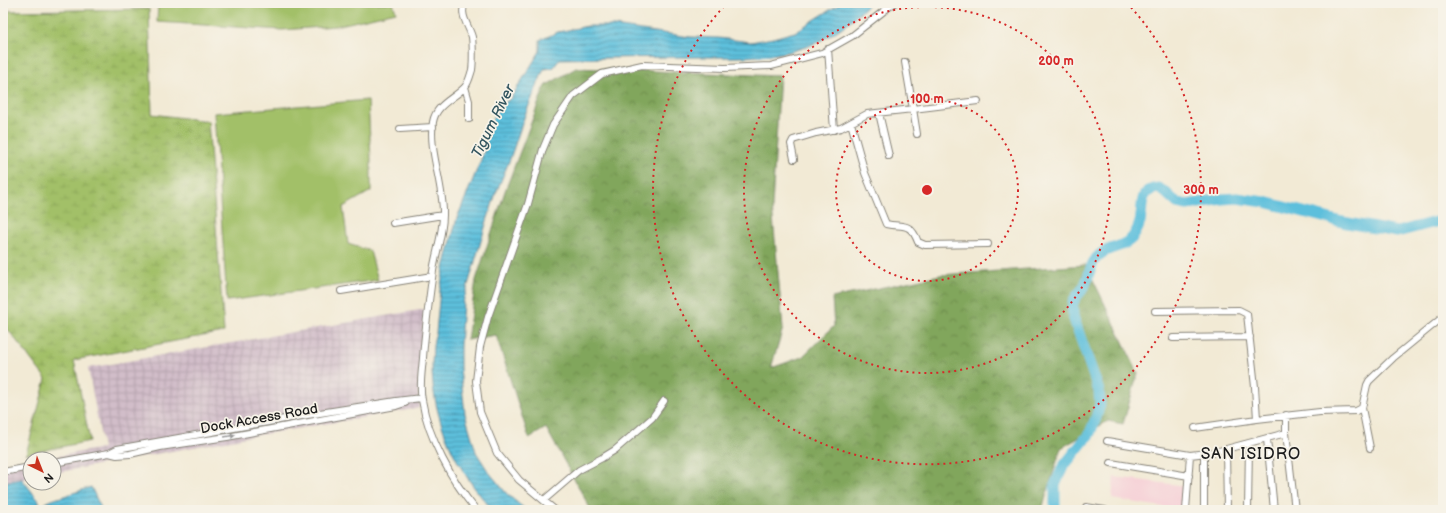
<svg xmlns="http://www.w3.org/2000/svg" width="1446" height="513" viewBox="0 0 1446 513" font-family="'Balsamiq Sans',sans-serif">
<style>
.built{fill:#f6cfd6}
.industrial{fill:url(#industrial-grid)}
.grass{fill:#a2c068;stroke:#5f6e42}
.forest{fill:url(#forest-crowns);stroke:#4e613c}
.wetland{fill:url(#wetland-marsh);stroke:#5f6e42}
.water{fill:url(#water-rules);stroke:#3c6e7c}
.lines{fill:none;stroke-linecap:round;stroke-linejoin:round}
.river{stroke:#5dbfdc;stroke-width:11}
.minor-casing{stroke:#878378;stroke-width:8}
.minor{stroke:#fff;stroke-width:6}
.oneway{fill:#999}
.ring{fill:none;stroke:#d62828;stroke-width:2;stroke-dasharray:2 4}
.labels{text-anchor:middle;stroke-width:3.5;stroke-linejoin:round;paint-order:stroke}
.street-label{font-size:14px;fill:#1c1c1c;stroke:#f7f3e8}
.water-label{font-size:15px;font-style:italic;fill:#33555f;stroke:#f7f3e8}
.quarter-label{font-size:16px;letter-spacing:1px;fill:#1c1c1c;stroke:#f7f3e8}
.centre{fill:#d62828;stroke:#f7f3e8;stroke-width:2}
.ring-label{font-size:12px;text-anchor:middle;font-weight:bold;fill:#d62828;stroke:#f7f3e8;stroke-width:3.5;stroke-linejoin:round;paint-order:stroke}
</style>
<defs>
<pattern id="industrial-grid" width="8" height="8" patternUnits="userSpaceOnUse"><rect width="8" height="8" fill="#d1bdc9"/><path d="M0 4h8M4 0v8" fill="none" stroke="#b3a2ac"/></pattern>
<pattern id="forest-crowns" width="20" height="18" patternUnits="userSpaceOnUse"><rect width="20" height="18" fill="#81a65c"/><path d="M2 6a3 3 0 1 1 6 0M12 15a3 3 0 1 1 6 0" fill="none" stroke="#69864b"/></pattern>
<pattern id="wetland-marsh" width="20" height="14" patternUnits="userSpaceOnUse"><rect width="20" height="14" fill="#a2c068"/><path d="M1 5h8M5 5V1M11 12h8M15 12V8" fill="none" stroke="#8ba45a"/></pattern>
<pattern id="water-rules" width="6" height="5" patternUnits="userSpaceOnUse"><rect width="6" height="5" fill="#5dbfdc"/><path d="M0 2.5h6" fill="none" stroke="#4c9ab2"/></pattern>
</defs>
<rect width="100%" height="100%" fill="#f7f3e8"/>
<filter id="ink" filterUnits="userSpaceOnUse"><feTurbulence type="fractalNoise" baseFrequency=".025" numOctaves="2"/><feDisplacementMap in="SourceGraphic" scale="8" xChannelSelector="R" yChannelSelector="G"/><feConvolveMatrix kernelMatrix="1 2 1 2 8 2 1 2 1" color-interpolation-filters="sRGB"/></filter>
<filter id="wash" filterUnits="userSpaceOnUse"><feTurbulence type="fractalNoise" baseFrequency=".012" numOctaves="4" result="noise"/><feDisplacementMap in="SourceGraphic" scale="16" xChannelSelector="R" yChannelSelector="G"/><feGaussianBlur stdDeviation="0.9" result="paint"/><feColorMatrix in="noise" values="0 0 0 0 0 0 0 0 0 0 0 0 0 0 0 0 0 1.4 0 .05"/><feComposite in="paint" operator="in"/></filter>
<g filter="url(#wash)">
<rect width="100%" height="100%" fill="#f2ead5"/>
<!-- built -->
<path class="built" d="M1114 477 1186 486 1182 510 1112 499Z"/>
<!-- industrial -->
<path class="industrial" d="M425 309 418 386 419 408 252 436 54 473V459H42L103 448 88 368Z
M30 461V478L3 482V466Z"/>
<!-- grass -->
<path class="grass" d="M158 3H393L396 12 336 26 282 30 157 22Z
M368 100 371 159V191L343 207 348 244 370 251 378 280 227 301 214 113Z"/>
<!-- forest -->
<path class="forest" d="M576 68 780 76 772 206 783 328 771 368 802 357 834 326 832 298 940 275 1086 265 1138 373 1123 424 1108 421 1061 448 1043 506 1044 510H591L546 428 529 438 496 335 467 340 476 280 505 191 545 86Z"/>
<!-- wetland -->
<path class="wetland" d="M149 9 152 114 208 121 224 332 74 360 90 441 26 454 46 379 3 323V11Z"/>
<!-- water -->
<path class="water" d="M841 3H870C853 20 831 38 808 46 774 59 736 57 700 57 653 57 606 58 560 59L553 68 544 69 525 115 510 159 496 193 486 224 463 302 460 345V368L465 414 476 452 488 471 507 494 526 510H493C456 471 431 417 432 363 433 353 432 342 436 333L440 290 445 264 457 218 481 160 486 145 487 132 493 118 501 106 511 98 540 51V40L558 32 588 26H614L690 37 718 38 751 42 773 38 795 32Z
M22 479 39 501 40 510H3V482Z
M91 487 102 510H47L46 502Z"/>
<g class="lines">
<!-- river -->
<path class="river" d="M1055 510V485L1063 467 1090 433 1096 418 1100 404 1099 391 1073 316C1073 312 1072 307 1073 303 1075 296 1082 292 1085 285 1090 274 1090 261 1102 253 1111 247 1124 247 1132 238 1137 232 1141 222 1141 215 1143 200 1140 191 1158 188L1165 192 1177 203 1187 205 1222 199 1237 198 1265 202 1342 222 1397 232 1443 220"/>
</g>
</g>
<g filter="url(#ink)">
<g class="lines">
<!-- minor casing -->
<g class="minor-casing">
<path id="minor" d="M465 3C459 15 469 26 472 37 473 45 473 63 472 70 470 76 469 82 465 87 455 98 436 104 433 122 428 149 444 186 443 215 443 233 436 252 433 271 429 300 425 329 423 358 422 371 419 387 422 400 428 438 452 481 476 510
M828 49 834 130
M465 87 469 101V119
M879 113 889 156
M851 123 865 173 886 224C903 228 910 221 918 242L925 245 988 244
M400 129 433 127
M917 134 913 109 978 101
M794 159 791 144 793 140 816 133 841 128 867 114 913 109 905 62
M393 223 443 215
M341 291 432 276
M1155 311 1239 310 1247 314 1255 387 1257 419 1320 412 1356 411 1362 408 1367 385 1369 381 1393 358 1443 317
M1173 338 1250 337
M1362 408 1370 448
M1286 415V433L1295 510
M1195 428 1257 419
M1267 439 1274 510
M1107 441 1190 455 1215 452 1286 433
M1226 449 1227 510
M109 453 117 455 130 454 160 447 227 437 396 406 405 403
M1204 454V510
M54 463 109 453 117 449 307 415 396 401 421 398
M1111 463 1189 476
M3 472 30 467
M544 500 579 470 602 458 615 450 652 418 664 401
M1086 507 1105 510
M555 510 519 480 497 453 480 412 476 381 480 347 488 317 528 204 543 149 553 125 573 96 602 74 642 65 725 68 771 66 822 53 852 36 894 3
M1186 510 1190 455
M1248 510 1249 444"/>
</g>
<!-- minor -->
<use href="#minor" class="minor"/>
</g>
<!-- one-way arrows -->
<defs><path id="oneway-solid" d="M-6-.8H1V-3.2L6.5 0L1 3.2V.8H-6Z"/></defs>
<use class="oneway" href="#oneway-solid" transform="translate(230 436) rotate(-10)"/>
</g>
<!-- distance rings -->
<g class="ring">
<circle cx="927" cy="190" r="91"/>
<circle cx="927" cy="190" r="183"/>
<path d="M1127 3A274 274 0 1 1 727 3"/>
</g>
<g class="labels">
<!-- street labels -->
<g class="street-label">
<text transform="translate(259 418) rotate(-10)" y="5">Dock Access Road</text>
</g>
<!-- water labels -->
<g class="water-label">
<text transform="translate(493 121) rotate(-64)" y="5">Tigum River</text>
</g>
<!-- quarter labels -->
<g class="quarter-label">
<text x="1251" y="459">SAN ISIDRO</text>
</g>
</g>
<circle cx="927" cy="190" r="6" class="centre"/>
<g class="ring-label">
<text x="1056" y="65">200 m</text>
<text x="927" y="103">100 m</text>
<text x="1201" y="194">300 m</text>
</g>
<!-- margin -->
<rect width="1446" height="513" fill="none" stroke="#f7f3e8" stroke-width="16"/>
<!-- north arrow -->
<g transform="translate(42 471) rotate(137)"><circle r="19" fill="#f7f3e8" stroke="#9f9d96"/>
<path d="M0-3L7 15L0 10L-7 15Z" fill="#c8321e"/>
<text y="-6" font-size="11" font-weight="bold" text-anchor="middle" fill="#1c1c1c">N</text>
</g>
</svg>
